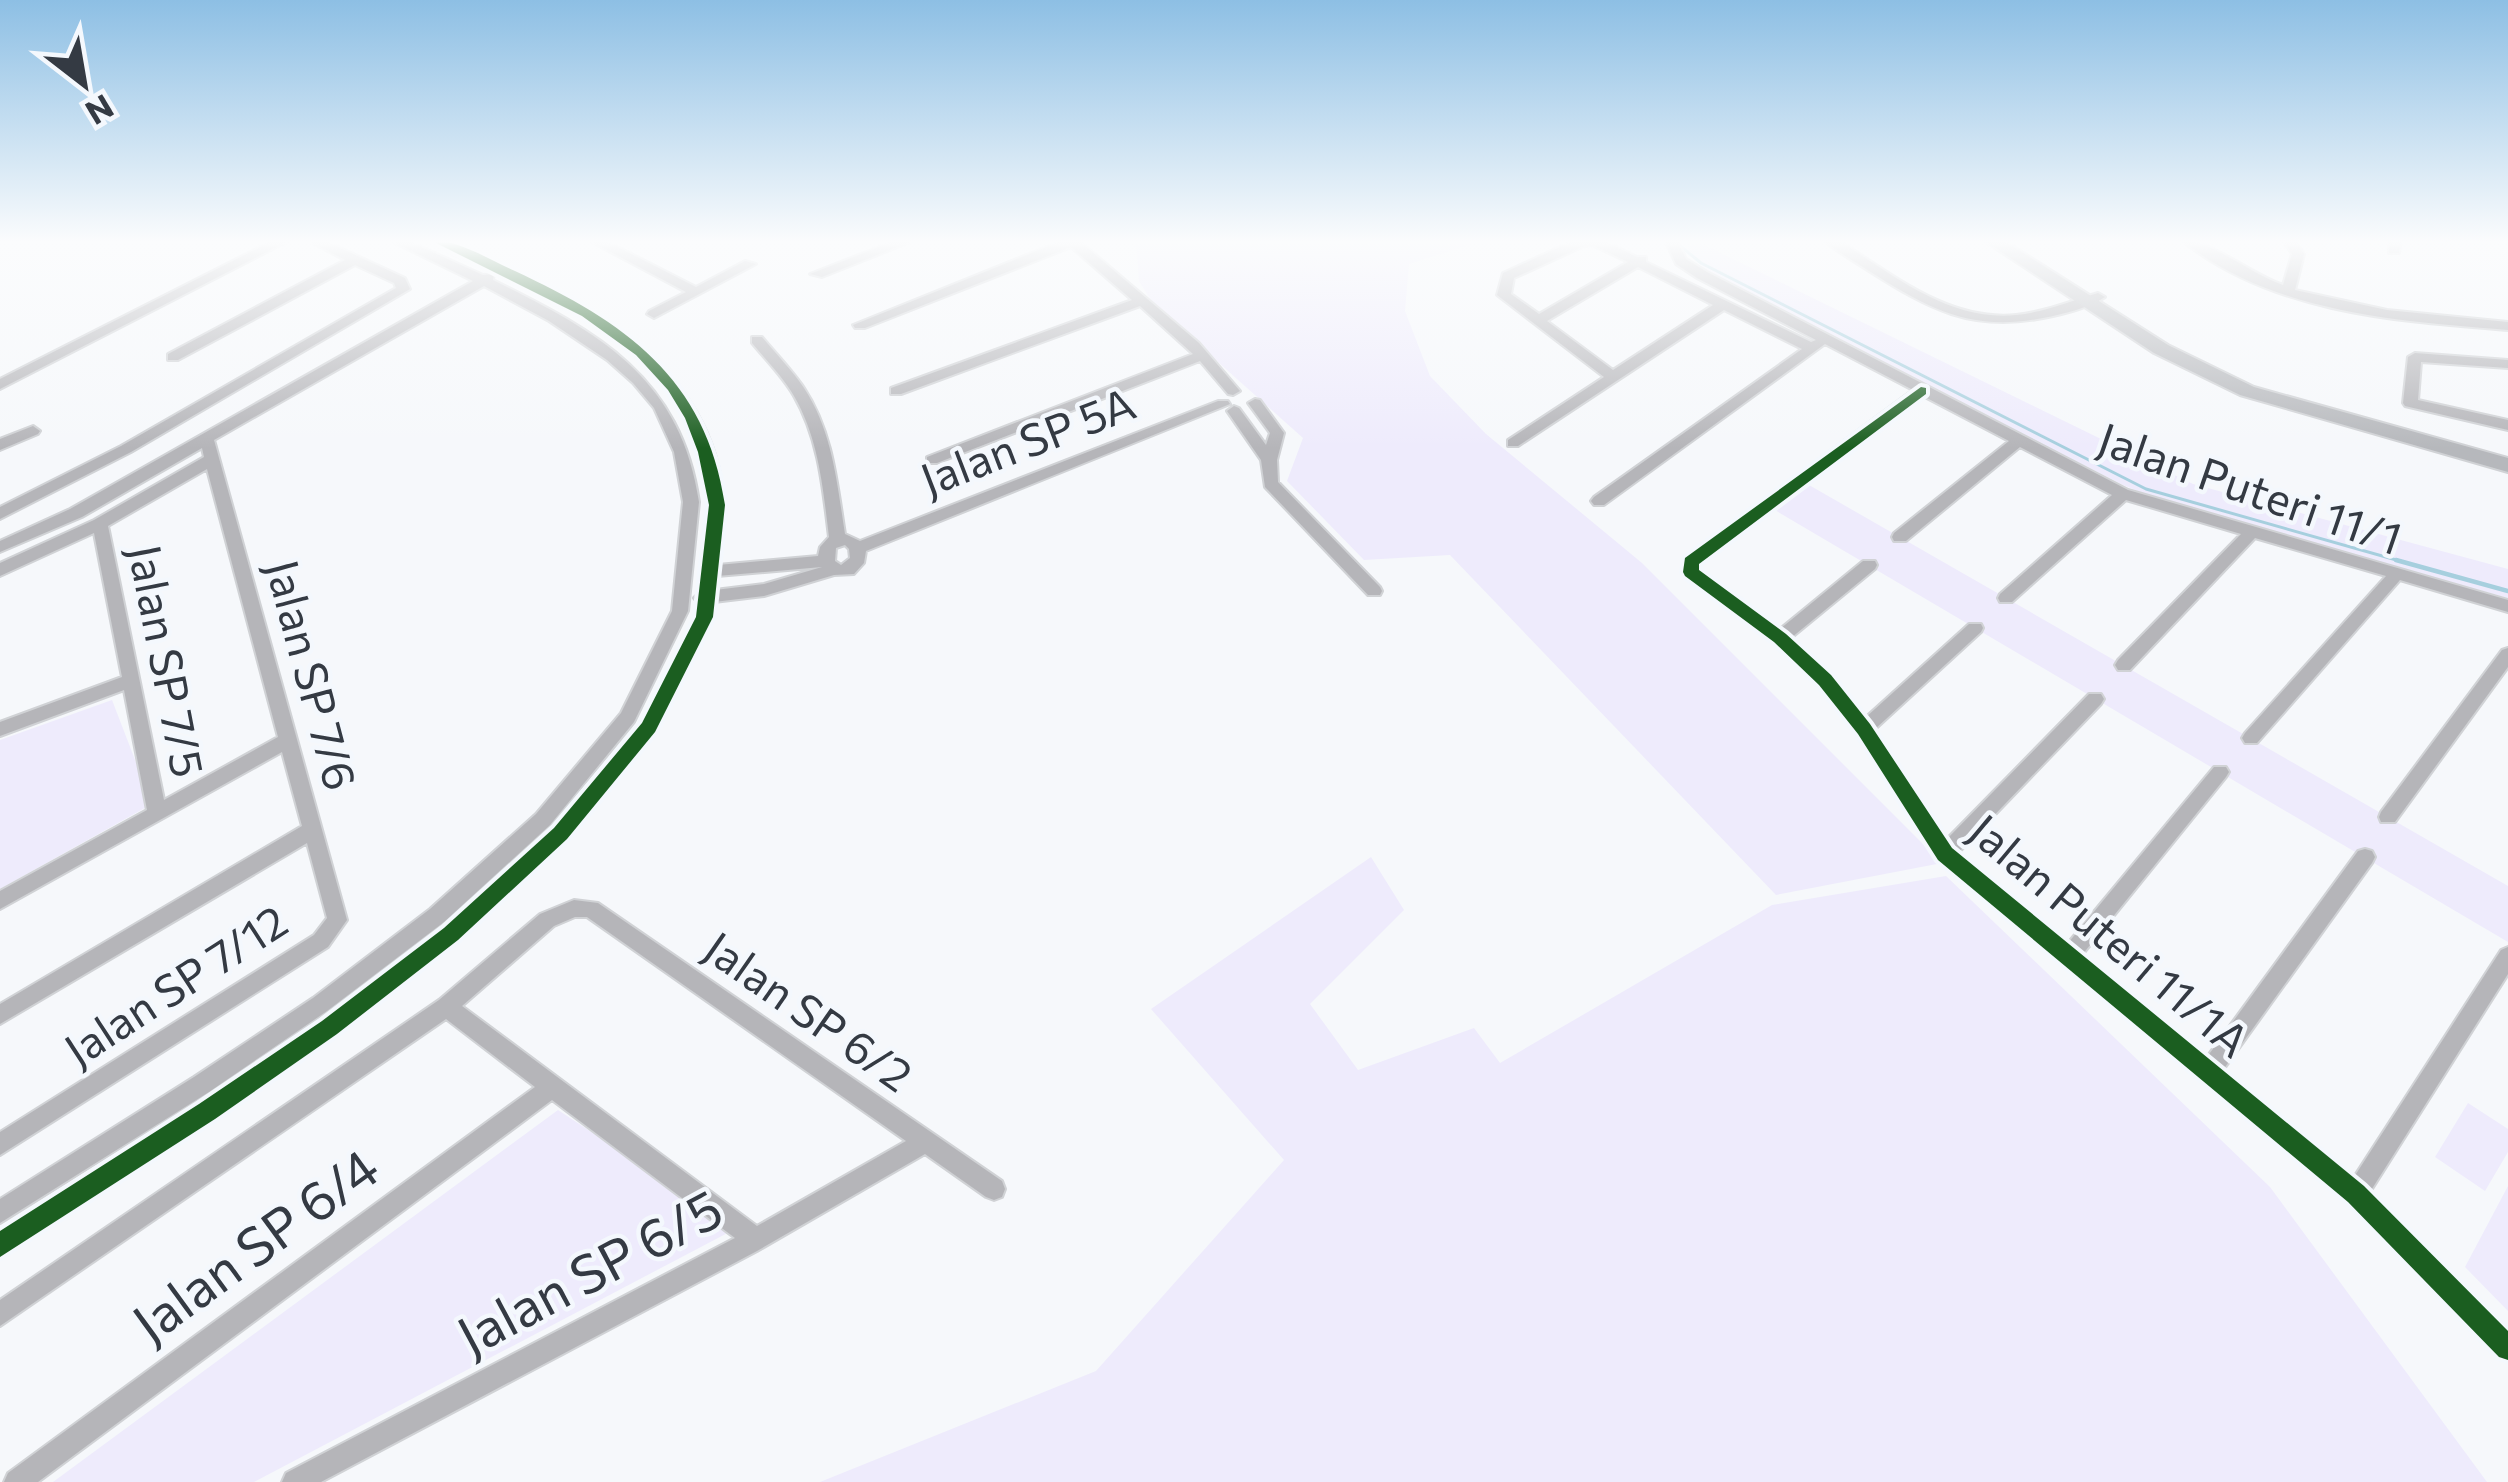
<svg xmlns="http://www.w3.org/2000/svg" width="2508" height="1482" viewBox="0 0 2508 1482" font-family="Commissioner,sans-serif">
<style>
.green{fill:#eeebfc}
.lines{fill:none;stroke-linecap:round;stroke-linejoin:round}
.stream-far1{stroke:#a6cfde;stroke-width:3}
.stream{stroke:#a6cfde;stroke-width:4.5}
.minor-casing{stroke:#d0d2d5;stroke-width:4}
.major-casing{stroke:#d0d2d5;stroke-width:4}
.minor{fill:#b5b5b9;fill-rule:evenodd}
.major{fill:#b6b8bc;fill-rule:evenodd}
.cycleway-casing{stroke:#f4f8fd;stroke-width:8}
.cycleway{fill:#1b5e20;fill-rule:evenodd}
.labels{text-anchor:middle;stroke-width:9;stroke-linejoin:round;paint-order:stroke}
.street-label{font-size:45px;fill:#343a43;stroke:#f4f8fd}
.near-street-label{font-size:54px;fill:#343a43;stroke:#f4f8fd}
</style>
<rect width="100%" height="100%" fill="#f6f8fb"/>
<!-- green -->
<path class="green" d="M1136 240H1485L1409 264 1405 311 1430 376 1486 434 1642 563 1942 863 1776 895 1450 555 1364 560 1287 481 1303 438 1153 304 1139 281Z
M1694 240 2193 484 2508 569V598L2177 507 2123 485 1707 273 1687 248Z
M1802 481 2508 886V942L1768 506Z
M112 700 152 804 0 889V740Z
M1371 857 1404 910 1310 1004 1358 1070 1474 1028 1500 1063 1772 905 1946 876 2270 1187 2487 1482H820L1096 1371 1284 1160 1151 1009Z
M2468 1103 2508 1129V1152L2485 1191 2435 1157Z
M558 1110 737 1228 254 1482H53Z
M2508 1186V1311L2465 1267Z"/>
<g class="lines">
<!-- stream-far1 -->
<path class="stream-far1" d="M1678 244 1701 263 2146 489 2407 563"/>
<!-- stream -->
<path class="stream" d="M2396 560 2508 591"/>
<!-- minor casing -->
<g class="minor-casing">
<path id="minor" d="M274 240H290L0 389V379Z
M307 240H323L405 278 410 289 131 452 0 519V507L121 446 396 288 394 283 355 265 178 360H168V354L345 260Z
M389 240H406L483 275 494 274 493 280C598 332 681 377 699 502L688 611 634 722 550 825 444 922 327 1011 209 1092 0 1223V1199L194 1077 313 998 430 909 536 814 621 713 672 611 683 502 674 452 654 408 633 383 607 360 549 321 484 286 214 440 347 920 328 947 0 1155V1132L314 935 327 918 307 843 0 1024V1004L302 826 282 752 0 909V891L147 810 124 690 0 736V722L122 677 94 533 0 576V563L94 520 204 457 202 448 82 517 0 552V541L70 509 473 281ZM207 469 278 737 164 800 108 526Z
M430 240H447C565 293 710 350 724 500 726 521 721 544 718 565L818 556 820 547 829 537C823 489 819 439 794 396 783 377 766 360 752 343V337H762C776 354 792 370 804 388 833 432 837 484 845 534L860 541 1218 401H1228L1230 404 866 551 864 563 854 574 834 575 764 596 714 602 713 617 655 732 567 839 458 940 337 1034 215 1119 0 1257V1231L199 1104 322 1021 444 928 554 828 642 723 696 617 698 603 694 598 699 593C702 564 710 531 709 502 703 389 612 328 521 284 491 269 456 259 430 240ZM845 545 849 549 850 558 841 565 835 561 836 548ZM822 567 764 584 715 590 717 576Z
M588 240H604L696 287 745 261 756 264 654 318 647 314 649 311 686 292Z
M897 240H915L822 277 810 274Z
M1064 240H1078L1199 343 1240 391 1233 395 1228 394 1200 361 937 463H927V457L1193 354 1140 306 901 394H891V388L1132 300 1071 247 865 328H855L853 325Z
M1575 240H1602L1637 257H1646V262L1811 342 1816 340 1697 278 1676 264 1665 240H1677L1686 259 1707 272 2128 490 2508 600V612L2400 580 2257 743H2245L2242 738 2245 733 2386 576 2255 538 2130 670H2118L2115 665 2118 660 2241 534 2126 500 2012 602H2000L1998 598 2000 594 2112 495 2020 447 1906 541H1894L1892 537 1894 533 2009 441 1923 396 1699 564V570L1780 629 1863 561H1875L1877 565 1875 569 1791 638 1831 675 1865 718 1969 624H1981L1983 628 1981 632 1874 730 1946 840 2089 694H2101L2104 699 2101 704 1958 853 2068 943 2214 767H2226L2229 772 2226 777 2082 955 2207 1057 2358 851 2365 849 2372 851 2375 857 2372 863 2223 1070 2354 1177 2501 950 2508 947V974L2370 1192 2508 1331V1360L2499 1357 2348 1202 1938 860 1858 734 1819 685 1774 642 1685 576 1683 572 1685 558 1913 390 1825 344 1604 505H1594L1591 501 1594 497 1802 349 1724 310 1518 446H1508V440L1604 377 1497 295 1503 273ZM1592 245 1628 262 1539 314 1511 294 1514 278 1584 246ZM1638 267 1713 305 1613 370 1547 321Z
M1823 240H1838C1892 274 1949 322 2016 315 2045 312 2071 301 2098 293L2105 297C2088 308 2064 314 2043 318 1971 332 1929 309 1869 271 1854 261 1837 252 1823 240Z
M2181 240C2211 240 2251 274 2283 285L2292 254 2283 240H2295L2304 254 2295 290 2387 310 2508 322V330C2396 321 2272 313 2181 240Z
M2389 240H2401L2399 253H2389Z
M2415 353 2508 360V368L2421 362 2418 400 2508 420V430L2405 406 2403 403 2408 357Z
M1255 399 1260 400 1284 433 1277 460 1278 482 1380 587 1382 591 1380 595H1368L1265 487 1261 460 1227 411 1234 406 1239 408 1266 445 1270 433 1248 403Z
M33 426 40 431 38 434 0 450V439Z
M2508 648V667L2395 822H2381L2379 817 2381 812 2502 650Z
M574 900 598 903 1002 1181 1005 1189 1002 1197 994 1200 986 1197 925 1154 757 1251 321 1482H282L286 1473 735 1238 552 1100 38 1482H4L8 1473 535 1087 446 1019 0 1326V1300L439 1000 540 914ZM575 917H587L906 1141 757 1226 462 1006 554 926Z"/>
</g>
<!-- major casing -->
<g class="major-casing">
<path id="major" d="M1983 240H2003L2168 345 2254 387 2508 458V472L2240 395 2154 353Z"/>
</g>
<!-- minor -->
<use href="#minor" class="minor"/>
<!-- major -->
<use href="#major" class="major"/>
<!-- cycleway casing -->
<g class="cycleway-casing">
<path id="cycleway" d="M430 240C459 240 488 259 515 271 624 322 706 377 725 505L713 617 655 732 567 839 458 940 337 1034 215 1119 0 1257V1231L199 1104 322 1021 444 928 554 828 642 723 696 617 709 505 698 452 685 418 668 390 636 355 582 316Z
M1921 387 1926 388V394L1699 564V570L1786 634 1831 675 1870 724 1952 848 2364 1186 2508 1331V1360L2499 1357 2348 1202 1938 860 1858 734 1819 685 1774 642 1685 576 1683 572 1685 558Z"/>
</g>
<!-- cycleway -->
<use href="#cycleway" class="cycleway"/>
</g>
<!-- sky -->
<linearGradient id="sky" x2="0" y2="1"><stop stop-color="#8dbfe4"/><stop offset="0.54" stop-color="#fbfcfd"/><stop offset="1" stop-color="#fbfcfd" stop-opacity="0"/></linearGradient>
<rect width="2508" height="448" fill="url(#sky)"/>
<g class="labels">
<!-- street labels -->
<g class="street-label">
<text transform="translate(1028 442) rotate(-21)" y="16">Jalan SP 5A</text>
<text transform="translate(2250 489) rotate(19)" y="16">Jalan Puteri 11/1</text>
<text transform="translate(166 661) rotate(79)" y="16">Jalan SP 7/5</text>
<text transform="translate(311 675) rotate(75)" y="16">Jalan SP 7/6</text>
<text transform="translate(2109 936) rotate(40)" y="16">Jalan Puteri 11/1A</text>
<text transform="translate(176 986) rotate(-33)" y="16">Jalan SP 7/12</text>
<text transform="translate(808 1012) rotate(35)" y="16">Jalan SP 6/2</text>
</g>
<!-- near-street labels -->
<g class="near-street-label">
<text transform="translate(256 1246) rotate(-36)" y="19">Jalan SP 6/4</text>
<text transform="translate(590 1273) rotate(-28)" y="19">Jalan SP 6/5</text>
</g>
</g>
<!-- north arrow -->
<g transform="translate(84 84) rotate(149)" stroke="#f4f8fd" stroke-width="9" paint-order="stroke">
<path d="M0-9L21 45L0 30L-21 45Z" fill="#343a43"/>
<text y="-18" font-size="33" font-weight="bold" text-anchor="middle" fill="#343a43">N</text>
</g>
</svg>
